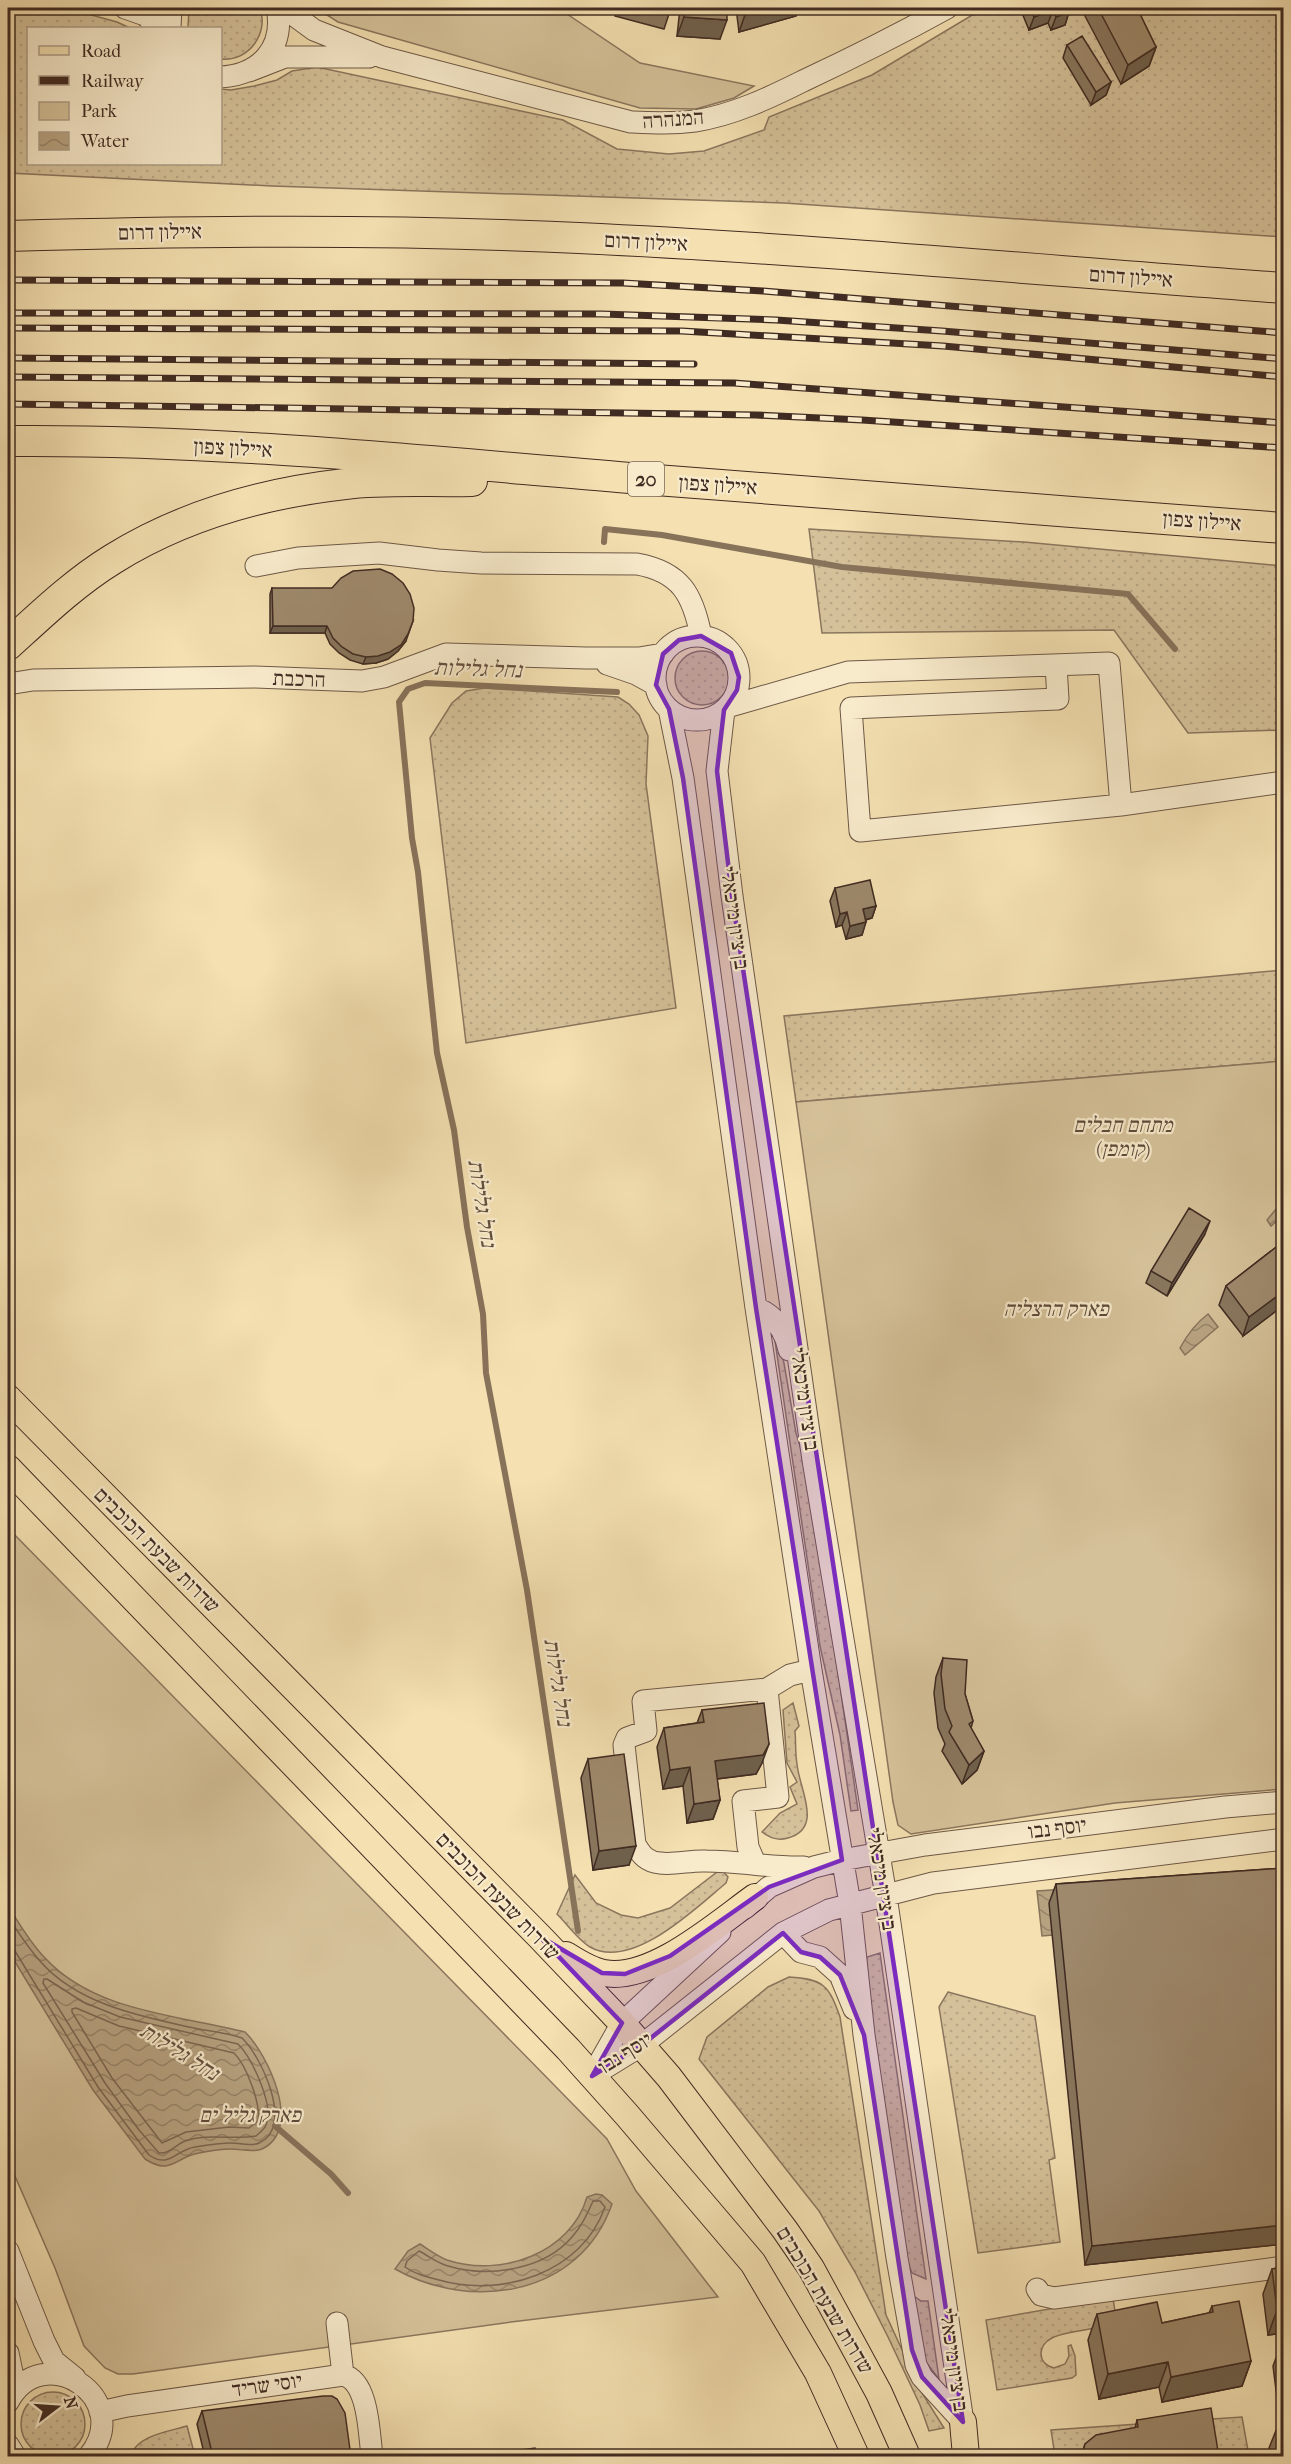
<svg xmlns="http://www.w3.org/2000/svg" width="1291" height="2464" viewBox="0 0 1291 2464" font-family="'IM FELL French Canon','Frank Ruhl Libre',serif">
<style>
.grass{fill:url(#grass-dots);stroke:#8a765e;stroke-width:1.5}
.park{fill:#d5c199;stroke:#8a765e;stroke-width:1.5}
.water{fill:url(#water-waves);stroke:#87725a;stroke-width:1.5}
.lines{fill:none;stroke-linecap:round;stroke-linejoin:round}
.shore{stroke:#7c6651;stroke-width:1.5}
.stream{stroke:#87725a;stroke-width:6}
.minor-casing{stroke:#6d5846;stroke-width:23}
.major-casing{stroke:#402b22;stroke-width:28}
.highway-casing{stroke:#402b22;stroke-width:32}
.minor{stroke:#f8ebcc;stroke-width:21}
.major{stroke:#f4e0b1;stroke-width:26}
.highway{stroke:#f4e0b1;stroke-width:30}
.rail-casing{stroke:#402b22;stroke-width:7}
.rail{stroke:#f8ebcc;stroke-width:4.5;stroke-dasharray:14;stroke-linecap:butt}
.wall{fill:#88765d;stroke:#402b22;stroke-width:1.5}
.shaded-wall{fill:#6f604c;stroke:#402b22;stroke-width:1.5}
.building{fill:#9e896c;stroke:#402b22;stroke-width:1.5}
.marked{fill:#7b2cbf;fill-opacity:0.2;stroke:#7b2cbf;stroke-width:4.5;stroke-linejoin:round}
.labels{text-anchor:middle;stroke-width:4.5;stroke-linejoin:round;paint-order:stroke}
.shield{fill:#f8ebcc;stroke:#776555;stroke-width:1.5}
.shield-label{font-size:20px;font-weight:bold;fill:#402b22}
.street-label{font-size:21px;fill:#402b22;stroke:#f8ebcc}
.park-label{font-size:21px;font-style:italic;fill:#5e493a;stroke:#f8ebcc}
.water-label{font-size:22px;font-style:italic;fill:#644f3e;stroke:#f8ebcc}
</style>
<defs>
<pattern id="grass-dots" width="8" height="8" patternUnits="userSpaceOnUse" patternTransform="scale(1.5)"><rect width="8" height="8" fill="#d5c199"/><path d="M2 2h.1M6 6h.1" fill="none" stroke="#b8a684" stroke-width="1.8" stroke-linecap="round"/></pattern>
<pattern id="water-waves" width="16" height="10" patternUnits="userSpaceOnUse" patternTransform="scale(1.5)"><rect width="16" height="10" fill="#b7a280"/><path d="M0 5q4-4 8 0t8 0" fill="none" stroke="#968468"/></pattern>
</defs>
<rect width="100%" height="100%" fill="#f4e0b1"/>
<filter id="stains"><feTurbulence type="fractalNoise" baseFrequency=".00333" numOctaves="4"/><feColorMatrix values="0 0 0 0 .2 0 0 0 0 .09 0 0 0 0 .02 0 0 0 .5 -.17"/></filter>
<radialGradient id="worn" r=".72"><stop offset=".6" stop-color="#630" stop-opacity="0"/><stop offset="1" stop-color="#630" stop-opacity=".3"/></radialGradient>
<!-- grass -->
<path class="grass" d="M8 8H66L117 22 130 28H28V164H220L221 89 231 90 254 86 277 80 292 71 317 67 563 120 617 149 669 154 704 151 764 130 769 117 872 75 984 8H1283V237L784 203 272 186 8 173Z
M189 8H260C269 33 249 62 221 59L220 28H188Z
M809 529 1024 542 1283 566V730L1188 733 1114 630 822 633Z
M675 678a27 27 0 1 1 54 0a27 27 0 1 1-54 0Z
M485 688 618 697 629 704 639 715 648 736 646 784 676 1008 466 1043 430 738 452 703 466 691Z
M1283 970V1061L796 1102 784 1016Z
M775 1341 781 1346 796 1433 810 1479 858 1810 851 1811 840 1735 820 1646Z
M793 1703 799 1726 795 1731C796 1742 795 1753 797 1764 799 1789 824 1828 788 1838 777 1841 771 1838 762 1832L780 1813 797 1804 790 1787 797 1782 787 1763 783 1710Z
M721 1869 728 1877 726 1883C696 1908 632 1971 590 1947 578 1940 567 1924 557 1914L575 1875 596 1903 621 1915 638 1918 670 1908Z
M880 1953 926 2279 912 2273 903 2251 864 1958Z
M789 1977C823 1979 829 1985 840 2017L886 2315 922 2393 944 2428 929 2431 920 2405 888 2337 855 2272 819 2211 699 2059 707 2037 768 1987Z
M948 1992 1035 2016 1055 2158 1049 2160 1060 2242 978 2253 939 2007Z
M911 2294 921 2301H928L939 2379 925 2361Z
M1113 2298 1117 2325C1101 2328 1066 2331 1052 2338 1037 2345 1037 2364 1054 2368L1065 2364 1069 2356 1068 2346 1071 2345 1075 2356 1076 2375 1072 2378 997 2390 986 2320Z
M21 2424a32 32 0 1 1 64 0a32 32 0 1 1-64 0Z
M1242 2417 1249 2456H1055L1051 2430Z
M187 2426 195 2456H130C138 2435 167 2432 187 2426Z"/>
<!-- park -->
<path class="park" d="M316 8H558L640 63 754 86 734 98 696 109 640 108 338 22Z
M1283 1061V1789L1115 1803 911 1834 898 1825 893 1802 796 1102Z
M8 1528 607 2139 636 2191 718 2297 511 2322 133 2374H118L105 2368 84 2346 55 2268 8 2160Z"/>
<!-- water -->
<path class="water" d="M1281 1203H1283V1215L1271 1226 1267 1220Z
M1208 1314 1218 1327 1185 1355 1180 1348C1187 1335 1196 1323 1208 1314Z
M1129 1885 1053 1935 1042 1936 1037 1891Z
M8 1906C19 1923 30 1943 45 1958 95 2012 178 2015 245 2032 267 2053 304 2129 262 2149 253 2153 241 2149 231 2149 220 2149 209 2151 199 2153 175 2157 171 2176 145 2159L93 2090 9 1952Z
M596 2194 602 2195 612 2204C580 2296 472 2312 395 2269L408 2251 420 2244C428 2249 437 2256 447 2260 501 2278 571 2253 587 2197Z"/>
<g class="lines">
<!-- shore -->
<path class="shore" d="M8 1917C18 1932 28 1948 40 1961 76 2003 138 2016 189 2027 206 2031 225 2032 242 2038 261 2056 295 2127 259 2143 251 2147 240 2143 232 2143 219 2143 207 2145 195 2147 175 2150 170 2169 149 2155L98 2087 15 1951 8 1948
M44 1979H47L83 2002 120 2017 238 2044C252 2058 275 2107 266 2125 264 2130 259 2133 256 2136 233 2140 208 2133 185 2141 175 2145 170 2154 159 2153L139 2130 105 2083 43 1983Z
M76 2008 119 2026 234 2053C246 2065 261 2103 258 2121L249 2128 229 2127 186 2132 162 2143 112 2078 72 2012V2009Z
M593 2201H600L605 2207C582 2273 502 2298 439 2280 427 2277 415 2274 405 2267L407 2261 419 2251C429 2256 437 2263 448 2266 488 2278 544 2270 572 2237 582 2226 587 2214 593 2201Z"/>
<!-- stream -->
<path class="stream" d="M604 542 605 529 662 535 842 567 1128 594 1175 649
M578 1931 527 1590 486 1373 483 1314 467 1227 454 1130 437 1053 418 872 412 838 399 702 408 689 425 683 617 692
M275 2126 331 2174 348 2193"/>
<!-- minor casing -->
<g class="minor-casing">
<path id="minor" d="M125 8 145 15 159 28
M284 8 314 30 382 57 631 122C653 123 673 124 695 121 733 115 769 98 803 81 852 58 900 34 947 8
M170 28 171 8
M249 71 285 57H369
M220 77C260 75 285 48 277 8
M256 566 298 558 379 553 438 560 481 563 637 564C681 572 693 595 701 636
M655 678a42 42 0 1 1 84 0a42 42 0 1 1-84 0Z
M607 664 636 674 656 685
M8 684 33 680 255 677 362 681 384 677 446 654 586 658H639L663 654
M727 707 848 672 1109 663 1121 805 860 831 851 708 1058 699 1056 665
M669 709 683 778 756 1308 811 1670 850 1904 864 2035 897 2258 916 2365 922 2377 963 2422
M724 710 717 771 732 896 813 1460 886 1896 963 2422
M1121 805 1284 782
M756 1308C774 1315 785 1330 789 1350
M755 1863 748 1847 743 1801 778 1797 767 1689
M804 1867C771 1868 740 1861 706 1861 691 1860 675 1865 660 1863 647 1862 641 1855 635 1844L624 1745 627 1738 646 1731 643 1701 767 1689 790 1675 811 1670
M745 1908 769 1887 814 1867 842 1860 925 1845 1225 1807 1284 1802
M783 1933 801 1952 820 1957 840 1975 854 2009
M595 2074 642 2045 783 1933 829 1910 933 1883 1284 1839
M592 2076 622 2023 720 1932
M8 2251 44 2341 54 2361 75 2378
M1037 2289 1041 2295 1054 2298 1284 2267
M337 2323 343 2375
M8 2353 12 2372 14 2392
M8 2402C42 2337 136 2398 89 2456
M100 2412 127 2406 343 2375C369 2381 369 2435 372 2456
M8 2445 15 2456"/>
</g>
<!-- major casing -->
<g class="major-casing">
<path id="major" d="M8 1398 539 1936 622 2023 669 2077 785 2230 811 2268 853 2345 879 2393 907 2456
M8 1468 568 2049 627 2115 753 2263 818 2373 856 2456
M566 1955C577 1962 591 1971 604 1973 652 1982 717 1924 755 1897
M963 2422 966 2456"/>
</g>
<!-- highway casing -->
<g class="highway-casing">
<path id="highway" d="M8 236C198 231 388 229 579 238 814 249 1049 271 1284 288
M8 441C215 439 423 461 630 478 847 496 1066 511 1284 528
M8 645C41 615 74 583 113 559 182 516 265 493 345 484 386 479 430 482 472 481"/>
</g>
<!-- minor -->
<use href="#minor" class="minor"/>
<!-- major -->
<use href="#major" class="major"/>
<!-- highway -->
<use href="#highway" class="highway"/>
<!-- rail casing -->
<g class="rail-casing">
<path id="rail" d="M8 280 623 283 763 291 1284 333
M8 313 602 314 776 320 942 331 1284 359
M8 328 682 331 943 346 1284 377
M8 358 694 364
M8 377 734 383 1284 423
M8 404 756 415 862 420 1284 448"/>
</g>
<!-- rail -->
<use href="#rail" class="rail"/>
</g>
<!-- wall -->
<path class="wall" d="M618 8H671L664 29 615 16Z
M680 8H727L720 39 677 36Z
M736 8H799L796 16 739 32Z
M1020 8H1067L1069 12 1065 25 1051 30 1048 23 1029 30Z
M1088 8H1137L1156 47 1149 66 1121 84 1085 16Z
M1067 45 1111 82 1106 95 1091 105 1063 58Z
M272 588 406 641 398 651 388 659 376 663 363 664 350 660 339 653 330 644 325 633H270V594Z
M835 888 876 906 872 918 866 920 862 935 846 939 842 925 836 927 830 901Z
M1205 1234 1167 1296 1146 1283 1151 1271Z
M1284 1241V1305L1243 1336 1219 1305 1226 1286Z
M943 1658 965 1694 973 1721 971 1728 984 1751 977 1770 962 1784 942 1751 945 1744 938 1728 934 1693 936 1677Z
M702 1710 762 1763 756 1774 717 1779 720 1800 713 1819 687 1823 683 1786 663 1789 657 1747 664 1728 697 1723Z
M588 1759 629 1865 593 1870 581 1778Z
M1284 1868V2244L1085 2265 1049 1903 1056 1884Z
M1284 2267V2333L1268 2335 1263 2294 1272 2269Z
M1212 2306 1251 2361 1242 2386 1162 2402 1159 2387 1099 2399 1088 2340 1097 2314 1162 2323 1209 2313Z
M1280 2347H1284V2397L1277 2398 1273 2366Z
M202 2411 351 2457H205L197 2424Z
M1137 2420 1219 2457H1081L1085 2444 1135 2428Z
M1284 2422V2457H1271L1269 2448 1279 2423Z"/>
<!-- shaded-wall -->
<path class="shaded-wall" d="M764 8H799L796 16 739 32 746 12Z
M1053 10 1048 23 1029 30 1034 17Z
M1069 12 1065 25 1051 30 1056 17Z
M684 17 727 20 720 39 677 36Z
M1156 47 1149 66 1121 84 1128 65Z
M1111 82 1106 95 1091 105 1096 92Z
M413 621 406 641 398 651 388 659 376 663 363 664 366 657Z
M273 626H327L325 633H270Z
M876 906 872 918 859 921 863 909Z
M847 912 842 925 836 927 840 914Z
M866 922 862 935 846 939 850 926Z
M1210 1221 1205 1234 1167 1296 1172 1283Z
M1284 1291V1305L1243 1336 1249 1317Z
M769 1744 762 1763 756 1774 708 1780 715 1761Z
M984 1751 977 1770 962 1784 969 1765Z
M690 1767 683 1786 663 1789 670 1770Z
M720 1800 713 1819 687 1823 694 1804Z
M636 1846 629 1865 593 1870 599 1851Z
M1284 2225V2244L1085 2265 1092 2246Z
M1277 2310H1284V2333L1268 2335Z
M1251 2361 1242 2386 1162 2402 1171 2377Z
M1168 2362 1159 2387 1099 2399 1108 2374Z
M1284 2379V2397L1277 2398Z"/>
<!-- building -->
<path class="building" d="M661 8H671V10Z
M685 8H727V20L684 17Z
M745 8H764L746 12Z
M1030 8H1067L1069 12 1056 17 1053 10 1034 17Z
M1098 8H1137L1156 47 1128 65Z
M1082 36 1111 82 1096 92 1067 45Z
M380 569 392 574 403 583 410 594 414 608 413 621 408 634 401 645 390 652 378 656 366 657 353 654 342 647 333 638 327 626H273L272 588H332L341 578 353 571Z
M870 880 876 906 863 909 866 922 850 926 847 912 840 914 835 888Z
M1189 1208 1210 1221 1172 1283 1151 1271Z
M1284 1241V1291L1249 1317 1226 1286Z
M943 1658 967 1660 965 1694 973 1721 969 1724 984 1751 969 1765 949 1732 952 1726 945 1709 941 1674Z
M764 1703 769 1744 763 1755 715 1761 720 1800 694 1804 690 1767 670 1770 664 1728 704 1722 702 1710Z
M624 1754 636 1846 599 1851 588 1759Z
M1284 1868V2225L1092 2246 1056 1884Z
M1284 2267V2310H1277L1272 2269Z
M1239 2301 1251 2361 1171 2377 1168 2362 1108 2374 1097 2314 1157 2302 1162 2323 1213 2312 1212 2306Z
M1280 2347H1284V2378Z
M323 2396H332L337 2399 345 2413 351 2457H213L202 2411Z
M1211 2408 1219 2457H1083L1082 2455 1085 2444 1096 2435 1138 2427 1137 2420Z
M1284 2422V2447L1279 2423Z
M535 2448 536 2457H470Z"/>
<!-- marked area -->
<path class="marked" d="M701 636 731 653 739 677 737 690 724 710 717 771 732 896 963 2422 922 2377 912 2350 864 2035 840 1975 820 1957 801 1952 783 1933 642 2045 592 2076 622 2023 539 1936 602 1973 625 1974 670 1956 769 1887 842 1860 756 1308 683 778 669 709 656 685 663 654 679 640Z"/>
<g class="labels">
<!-- shield labels -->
<rect class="shield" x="628" y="462" width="36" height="34" rx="4.5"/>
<g class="shield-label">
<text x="646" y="486">20</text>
</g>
<!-- street labels -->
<g class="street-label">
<text transform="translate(673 119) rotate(-4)" y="7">המנהרה</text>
<text transform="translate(160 232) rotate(-1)" y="7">איילון דרום</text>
<text transform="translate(646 242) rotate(3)" y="7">איילון דרום</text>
<text transform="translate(1131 277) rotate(4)" y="7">איילון דרום</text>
<text transform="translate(233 448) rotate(3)" y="7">איילון צפון</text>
<text transform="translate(718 485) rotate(4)" y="7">איילון צפון</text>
<text transform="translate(1202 521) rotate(4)" y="7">איילון צפון</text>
<text transform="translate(299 679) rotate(2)" y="7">הרכבת</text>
<text transform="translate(735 918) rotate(82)" y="7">בן ציון מיכאלי</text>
<text transform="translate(805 1399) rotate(82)" y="7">בן ציון מיכאלי</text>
<text transform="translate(157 1550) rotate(45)" y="7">שדרות שבעת הכוכבים</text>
<text transform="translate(1057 1828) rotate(-7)" y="7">יוסף נבו</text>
<text transform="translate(882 1879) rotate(81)" y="7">בן ציון מיכאלי</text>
<text transform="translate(498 1896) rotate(46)" y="7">שדרות שבעת הכוכבים</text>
<text transform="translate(625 2053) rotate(-32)" y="7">יוסף נבו</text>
<text transform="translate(825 2300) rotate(59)" y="7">שדרות שבעת הכוכבים</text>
<text transform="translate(954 2360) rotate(82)" y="7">בן ציון מיכאלי</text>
<text transform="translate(267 2385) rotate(-8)" y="7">יוסי שריד</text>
</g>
<!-- park labels -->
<g class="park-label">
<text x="1123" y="1132">מתחם חבלים<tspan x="1123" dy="24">(קומפן)</tspan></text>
<text x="1056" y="1316">פארק הרצליה</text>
<text x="250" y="2122">פארק גליל ים</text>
</g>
<!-- water labels -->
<g class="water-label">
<text transform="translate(478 668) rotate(2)" y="8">נחל גלילות</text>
<text transform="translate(483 1203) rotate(81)" y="8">נחל גלילות</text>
<text transform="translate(559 1682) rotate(81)" y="8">נחל גלילות</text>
<text transform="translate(180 2051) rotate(32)" y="8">נחל גלילות</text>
</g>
</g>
<!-- margin -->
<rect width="1291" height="2464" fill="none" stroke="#f4e0b1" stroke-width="30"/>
<rect x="9" y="9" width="1273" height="2446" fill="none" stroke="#402b22" stroke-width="3"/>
<rect x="15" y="15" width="1261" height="2434" fill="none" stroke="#402b22" stroke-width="1.5"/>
<!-- legend -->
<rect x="27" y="27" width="195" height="138" fill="#f8ebcc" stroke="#ae9e88" stroke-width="1.5"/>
<rect x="39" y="46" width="30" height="9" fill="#f4e0b1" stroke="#ae9e88" stroke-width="1.5"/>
<text x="81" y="57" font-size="18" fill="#402b22">Road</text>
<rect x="39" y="76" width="30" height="9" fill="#402b22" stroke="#ae9e88" stroke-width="1.5"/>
<text x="81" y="87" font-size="18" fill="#402b22">Railway</text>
<rect x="39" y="102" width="30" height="18" fill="#d5c199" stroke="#ae9e88" stroke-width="1.5"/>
<text x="81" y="117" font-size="18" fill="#402b22">Park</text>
<rect x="39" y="132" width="30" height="18" fill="url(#water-waves)" stroke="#ae9e88" stroke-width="1.5"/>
<text x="81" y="147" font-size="18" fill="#402b22">Water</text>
<!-- north arrow -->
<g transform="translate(57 2407) rotate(73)" stroke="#f8ebcc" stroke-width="4.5" paint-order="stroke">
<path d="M0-4.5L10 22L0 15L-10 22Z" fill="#402b22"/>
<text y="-9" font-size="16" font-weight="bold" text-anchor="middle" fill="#402b22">N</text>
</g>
<rect width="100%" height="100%" filter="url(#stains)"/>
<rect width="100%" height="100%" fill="url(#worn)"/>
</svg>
